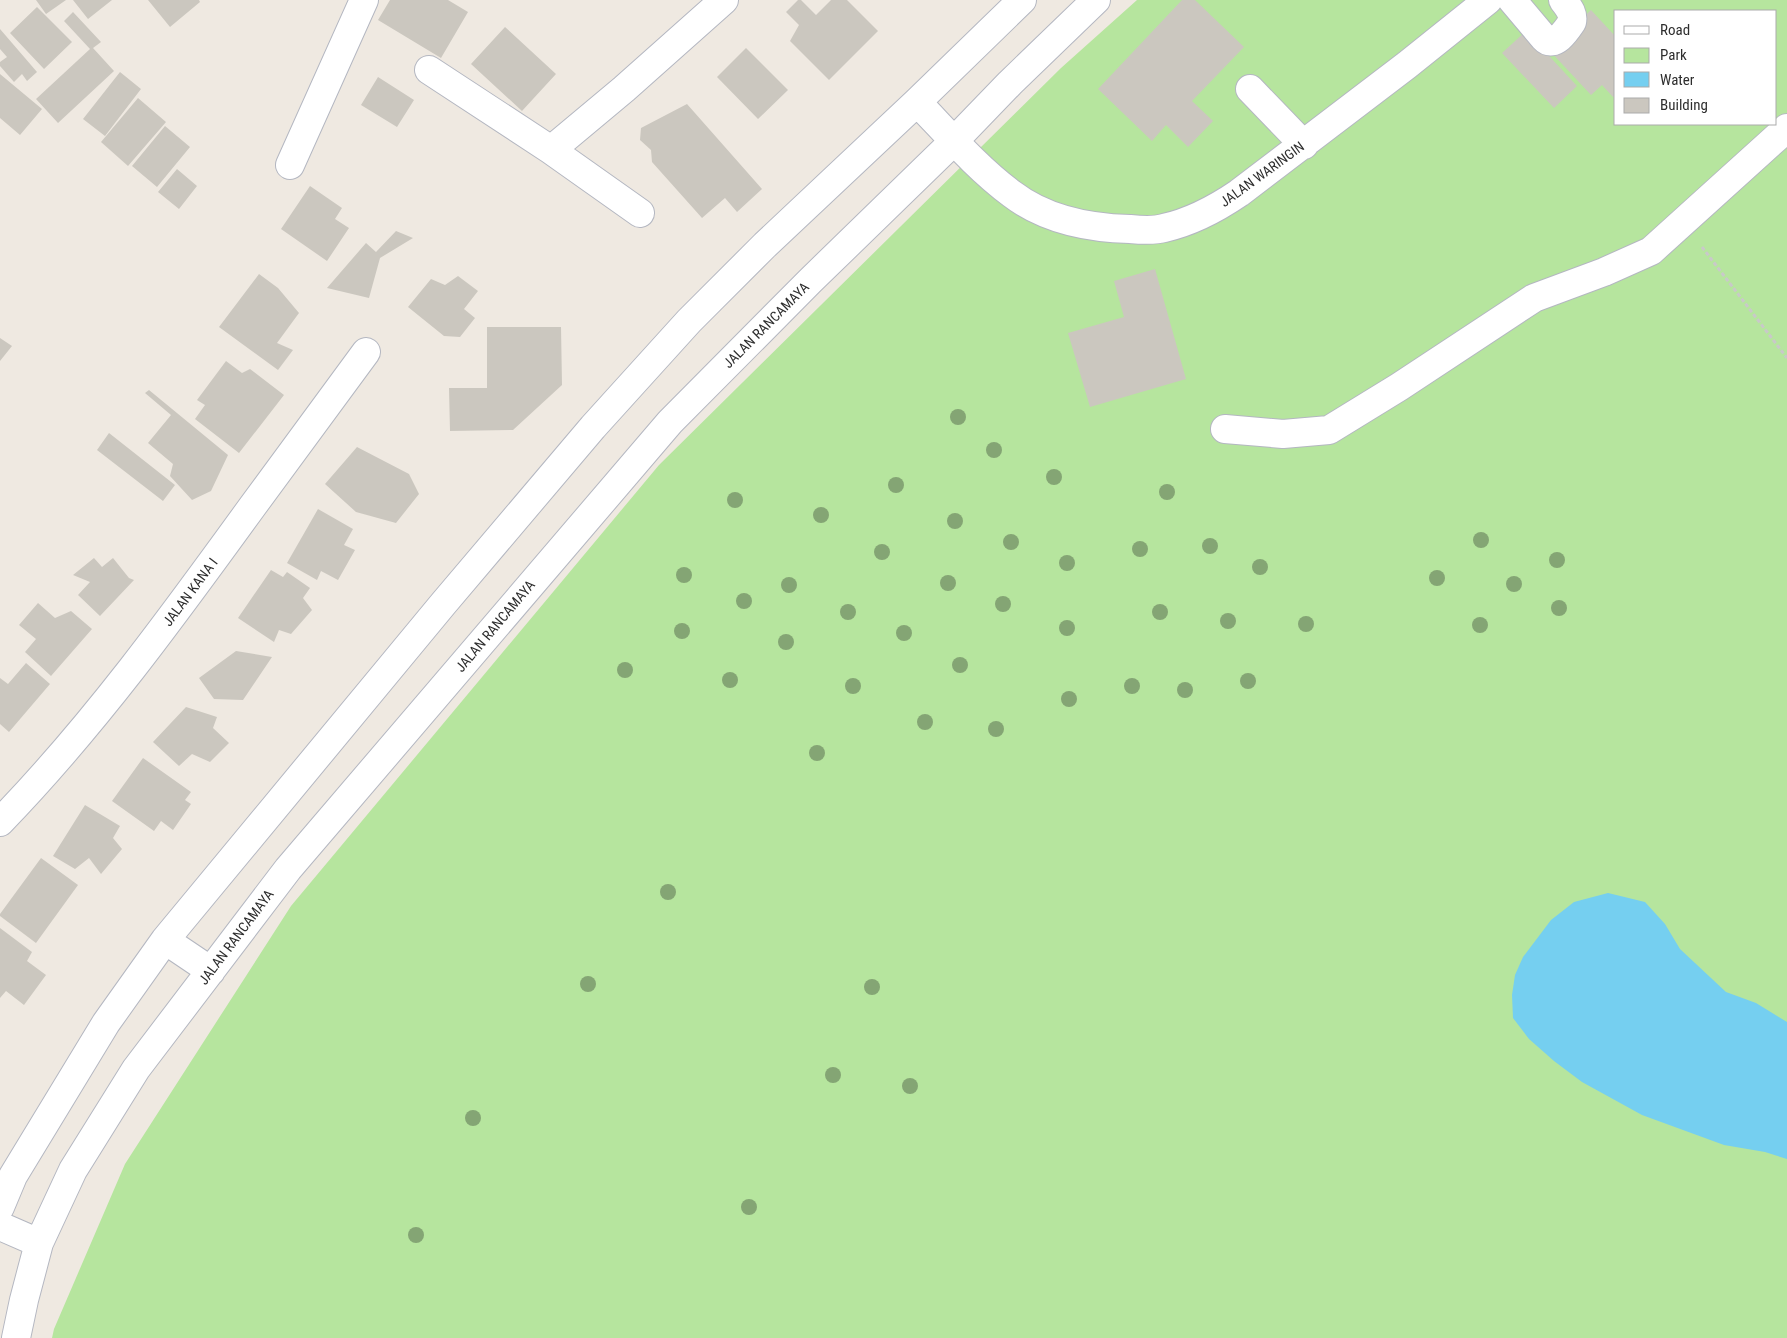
<svg xmlns="http://www.w3.org/2000/svg" width="1787" height="1338" viewBox="0 0 1787 1338" font-family="'Roboto Condensed',sans-serif">
<style>
.green{fill:#b6e59e;fill-rule:evenodd}
.water{fill:#75cff0}
.building{fill:#cbc7bf}
.lines{fill:none;stroke-linecap:round;stroke-linejoin:round}
.minor-casing{stroke:#b4b7c1;stroke-width:30}
.path{stroke:#c9c9c9;stroke-width:3;stroke-dasharray:4 2.5;stroke-linecap:butt}
.minor{stroke:#fff;stroke-width:28}
.tree{fill:#84a574}
.labels{text-anchor:middle;stroke-width:5;stroke-linejoin:round;paint-order:stroke}
.street-label{font-size:14px;fill:#2e2e2e;stroke:#fff}
</style>
<rect width="100%" height="100%" fill="#efe9e1"/>
<!-- green -->
<path class="green" d="M1137 0H1787V1338H52L54 1329 125 1164 291 906 659 465 1061 68ZM1616 11H1776V124H1616Z"/>
<!-- water -->
<path class="water" d="M1608 893 1645 902 1665 924 1680 949 1726 992 1756 1003 1787 1022V1159L1765 1152 1724 1145 1642 1115 1582 1082 1554 1061 1529 1039 1513 1018 1512 995 1515 975 1523 957 1551 920 1574 902Z"/>
<!-- building -->
<path class="building" d="M36 0H66L46 14Z
M73 0H112L88 19Z
M148 0H199L200 2 170 27Z
M390 0H448L468 12 441 58 378 20Z
M798 0H801L816 15 831 0H847L878 31 829 80 790 41 799 25 786 12Z
M1182 0H1195L1244 47 1192 101 1213 121 1188 147 1166 125 1152 141 1098 89Z
M37 7 72 42 44 69 10 33Z
M1591 10 1616 37V94L1613 97 1602 85 1591 95 1549 50Z
M73 12 101 42 93 48 114 71 58 123 36 99 90 49 64 21Z
M505 27 556 74 522 111 471 64Z
M0 29 37 72 27 81 22 74 14 82 0 66V62L7 57 0 49Z
M1526 31 1577 86 1554 108 1502 53Z
M746 48 788 90 758 119 717 77Z
M120 72 141 89 105 136 83 119Z
M0 74 42 109 20 135 0 118Z
M378 77 414 100 397 127 361 105Z
M138 98 166 122 128 166 101 142Z
M687 104 762 189 737 212 725 198 702 218 652 162 651 150 640 140 641 128Z
M165 126 190 147 157 187 132 166Z
M177 169 197 186 179 209 158 192Z
M310 186 342 208 335 219 349 228 327 261 281 229Z
M396 231 413 238 380 258 369 298 327 288 366 243 376 252Z
M1155 269 1186 379 1090 407 1068 333 1124 317 1114 281Z
M259 274 278 288 299 313 277 343 293 350 278 370 219 327Z
M458 276 478 291 464 309 475 318 460 337 444 336 408 307 431 279 445 285Z
M487 327H561L562 385 513 430 450 431 449 388H487Z
M0 338 12 346 0 361Z
M226 361 242 373 250 369 284 395 239 453 195 419 205 405 197 400Z
M149 390 228 455 211 491 192 500 170 476 173 464 148 443 171 415 145 393Z
M109 433 175 485 163 501 97 450Z
M357 447 409 474 419 494 396 523 356 512 325 484Z
M318 509 353 529 344 545 355 550 338 580 321 571 317 580 287 563Z
M94 558 102 567 113 558 129 578 134 580 100 616 78 595 90 582 73 575Z
M271 570 283 577 287 572 310 588 303 598 312 610 291 634 279 630 274 642 238 618Z
M38 603 55 618 71 611 92 629 51 676 25 652 36 639 19 625Z
M236 651 272 657 243 700 214 699 199 678Z
M26 663 50 684 9 732 0 724V678L8 684Z
M186 707 217 717 213 728 229 743 210 762 192 754 179 766 153 742Z
M143 758 191 792 185 800 191 804 173 830 161 821 154 831 112 801Z
M85 805 120 826 113 838 122 849 101 874 89 858 75 869 53 856Z
M41 858 78 885 36 943 0 916V914Z
M0 928 32 952 27 961 46 975 24 1005 6 991 0 998Z"/>
<g class="lines">
<!-- minor casing -->
<g class="minor-casing">
<path id="minor" d="M1512 0 1544 38C1554 49 1566 31 1572 22 1574 13 1568 7 1563 0
M429 70 551 150 640 213
M1250 89 1304 145
M917 102C947 133 977 168 1012 194 1046 220 1088 228 1130 229 1141 230 1154 231 1164 228 1191 222 1217 208 1239 193L1407 65 1488 0
M551 150 624 89 724 0
M290 165 364 0
M1225 429 1283 434 1329 430 1399 387 1534 298 1604 272 1651 251 1787 128
M0 822C94 725 173 616 252 507 290 455 328 403 366 352
M165 940 211 971
M0 1207 13 1176 106 1023 165 940 443 604 593 427 689 321 765 245 917 102 1022 0
M0 1226 39 1243
M16 1338 24 1300 39 1243 73 1170 136 1069 288 869 670 422 810 281 954 141 1010 83 1096 0"/>
</g>
<!-- path -->
<path class="path" d="M1702 247 1787 358"/>
<!-- minor -->
<use href="#minor" class="minor"/>
</g>
<!-- trees -->
<g class="tree">
<circle cx="958" cy="417" r="8"/>
<circle cx="994" cy="450" r="8"/>
<circle cx="1054" cy="477" r="8"/>
<circle cx="896" cy="485" r="8"/>
<circle cx="1167" cy="492" r="8"/>
<circle cx="735" cy="500" r="8"/>
<circle cx="821" cy="515" r="8"/>
<circle cx="955" cy="521" r="8"/>
<circle cx="1481" cy="540" r="8"/>
<circle cx="1011" cy="542" r="8"/>
<circle cx="1210" cy="546" r="8"/>
<circle cx="1140" cy="549" r="8"/>
<circle cx="882" cy="552" r="8"/>
<circle cx="1557" cy="560" r="8"/>
<circle cx="1067" cy="563" r="8"/>
<circle cx="1260" cy="567" r="8"/>
<circle cx="684" cy="575" r="8"/>
<circle cx="1437" cy="578" r="8"/>
<circle cx="948" cy="583" r="8"/>
<circle cx="1514" cy="584" r="8"/>
<circle cx="789" cy="585" r="8"/>
<circle cx="744" cy="601" r="8"/>
<circle cx="1003" cy="604" r="8"/>
<circle cx="1559" cy="608" r="8"/>
<circle cx="848" cy="612" r="8"/>
<circle cx="1160" cy="612" r="8"/>
<circle cx="1228" cy="621" r="8"/>
<circle cx="1306" cy="624" r="8"/>
<circle cx="1480" cy="625" r="8"/>
<circle cx="1067" cy="628" r="8"/>
<circle cx="682" cy="631" r="8"/>
<circle cx="904" cy="633" r="8"/>
<circle cx="786" cy="642" r="8"/>
<circle cx="960" cy="665" r="8"/>
<circle cx="625" cy="670" r="8"/>
<circle cx="730" cy="680" r="8"/>
<circle cx="1248" cy="681" r="8"/>
<circle cx="853" cy="686" r="8"/>
<circle cx="1132" cy="686" r="8"/>
<circle cx="1185" cy="690" r="8"/>
<circle cx="1069" cy="699" r="8"/>
<circle cx="925" cy="722" r="8"/>
<circle cx="996" cy="729" r="8"/>
<circle cx="817" cy="753" r="8"/>
<circle cx="668" cy="892" r="8"/>
<circle cx="588" cy="984" r="8"/>
<circle cx="872" cy="987" r="8"/>
<circle cx="833" cy="1075" r="8"/>
<circle cx="910" cy="1086" r="8"/>
<circle cx="473" cy="1118" r="8"/>
<circle cx="749" cy="1207" r="8"/>
<circle cx="416" cy="1235" r="8"/>
</g>
<g class="labels">
<!-- street labels -->
<g class="street-label">
<text transform="translate(1262 174) rotate(-36)" y="5">JALAN WARINGIN</text>
<text transform="translate(766 325) rotate(-45)" y="5">JALAN RANCAMAYA</text>
<text transform="translate(190 592) rotate(-53)" y="5">JALAN KANA I</text>
<text transform="translate(495 626) rotate(-50)" y="5">JALAN RANCAMAYA</text>
<text transform="translate(236 937) rotate(-53)" y="5">JALAN RANCAMAYA</text>
</g>
</g>
<!-- legend -->
<rect x="1614" y="10" width="162" height="115" fill="#ffffff" stroke="#ababab"/>
<rect x="1624" y="26" width="25" height="8" fill="#ffffff" stroke="#ababab"/>
<text x="1660" y="35" font-size="15" fill="#2e2e2e">Road</text>
<rect x="1624" y="48" width="25" height="15" fill="#b6e59e" stroke="#ababab"/>
<text x="1660" y="60" font-size="15" fill="#2e2e2e">Park</text>
<rect x="1624" y="72" width="25" height="15" fill="#75cff0" stroke="#ababab"/>
<text x="1660" y="85" font-size="15" fill="#2e2e2e">Water</text>
<rect x="1624" y="98" width="25" height="15" fill="#cbc7bf" stroke="#ababab"/>
<text x="1660" y="110" font-size="15" fill="#2e2e2e">Building</text>
</svg>
